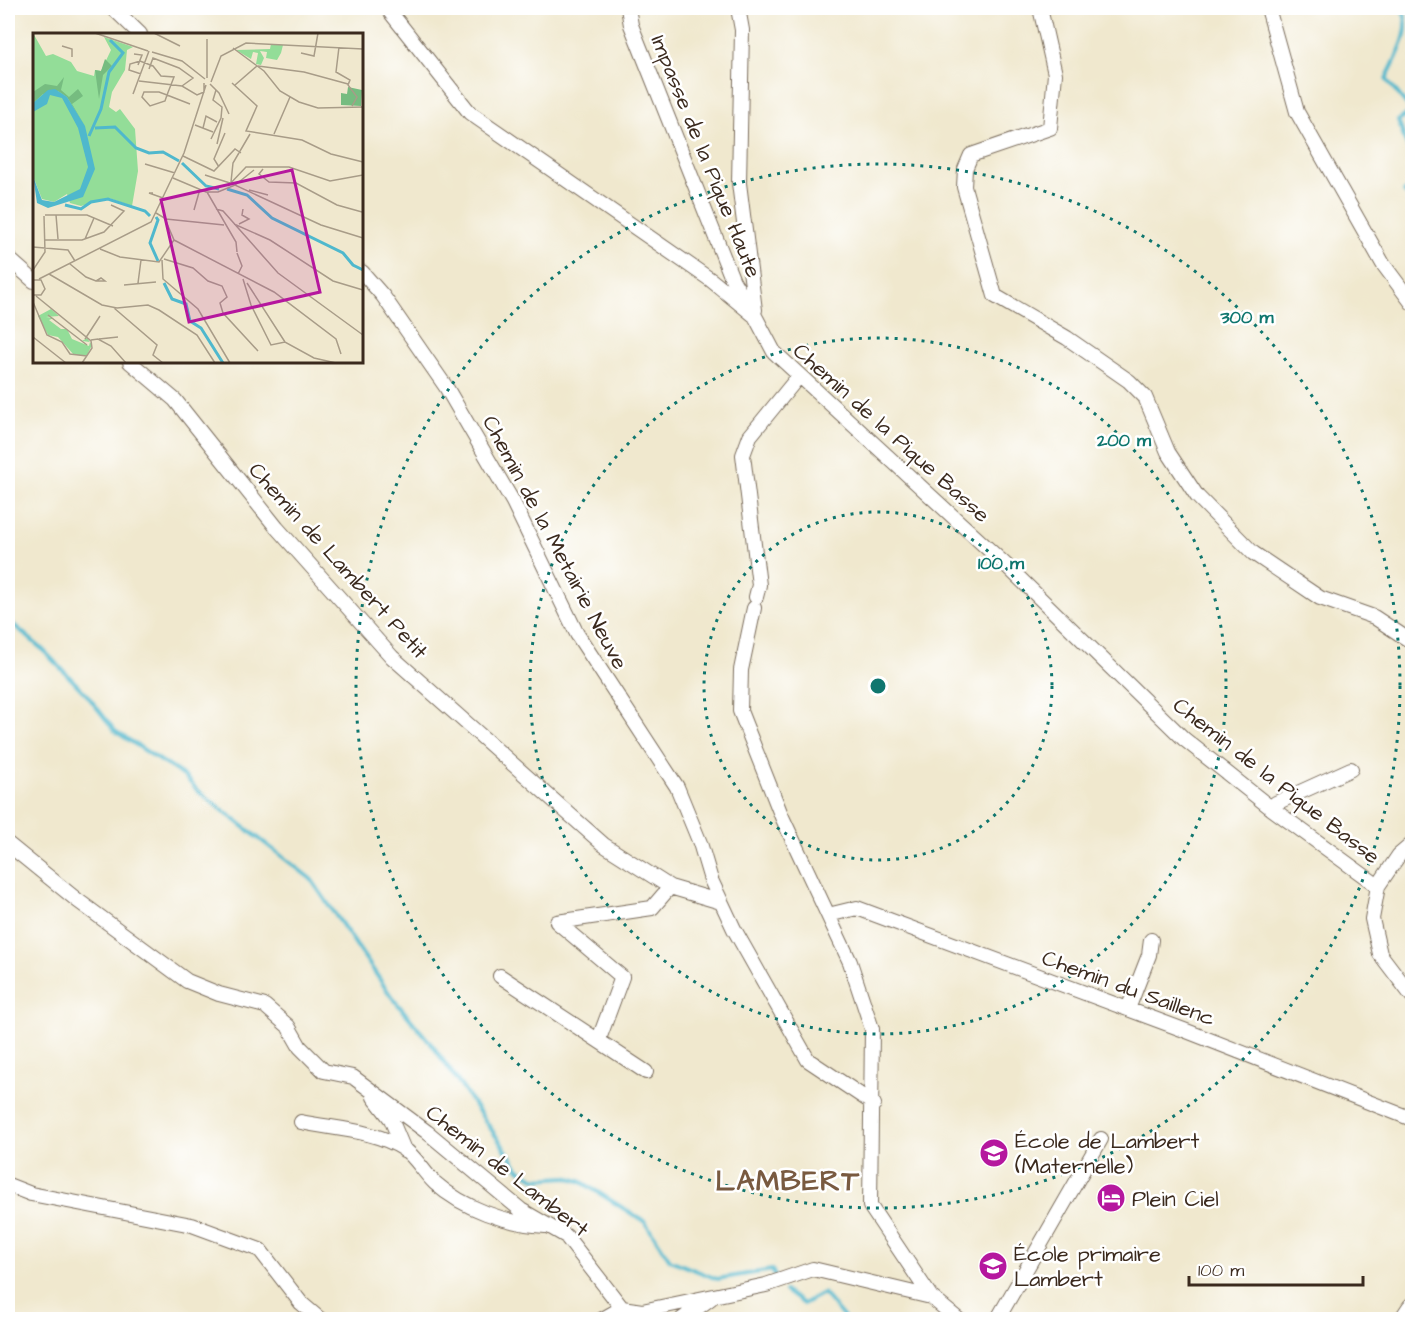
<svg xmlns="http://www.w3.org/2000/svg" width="1420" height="1327" viewBox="0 0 1420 1327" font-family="'Architects Daughter',sans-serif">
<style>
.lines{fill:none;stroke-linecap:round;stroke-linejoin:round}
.stream{stroke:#4fb8cd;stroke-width:4}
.street-casing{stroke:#7a6c5c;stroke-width:16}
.secondary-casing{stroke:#7a6c5c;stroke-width:22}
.street{stroke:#fff;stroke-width:14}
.secondary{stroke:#fff;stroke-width:20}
.ring{fill:none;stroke:#0f766e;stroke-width:3;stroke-dasharray:3 6}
.labels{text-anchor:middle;stroke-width:5;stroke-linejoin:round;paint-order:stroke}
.street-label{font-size:22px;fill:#3b2a1e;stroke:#fff}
.poi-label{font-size:22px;fill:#3b2a1e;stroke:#fff;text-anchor:start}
.district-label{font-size:28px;font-weight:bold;letter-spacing:1.5px;fill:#795a40;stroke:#fff}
.inset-river{fill:none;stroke:#4fb8cd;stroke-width:3}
.inset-road{fill:none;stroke:#a89c88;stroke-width:1.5}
.view{fill:#b5179e;fill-opacity:0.15;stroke:#b5179e;stroke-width:3}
.inset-edge{fill:none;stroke:#3b2a1e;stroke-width:3}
.centre{fill:#0f766e;stroke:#fff;stroke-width:3}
.ring-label{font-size:18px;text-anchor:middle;font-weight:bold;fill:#0f766e;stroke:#fff;stroke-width:5;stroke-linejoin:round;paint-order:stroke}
</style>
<rect width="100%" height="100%" fill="#fff"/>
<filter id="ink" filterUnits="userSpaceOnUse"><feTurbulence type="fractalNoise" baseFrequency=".0167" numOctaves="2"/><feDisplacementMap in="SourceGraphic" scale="12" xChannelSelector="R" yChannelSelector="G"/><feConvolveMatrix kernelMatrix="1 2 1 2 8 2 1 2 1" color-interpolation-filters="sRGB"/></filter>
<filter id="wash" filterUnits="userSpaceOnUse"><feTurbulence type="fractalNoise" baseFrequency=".008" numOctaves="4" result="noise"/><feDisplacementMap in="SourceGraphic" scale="24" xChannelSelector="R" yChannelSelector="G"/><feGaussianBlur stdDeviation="1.35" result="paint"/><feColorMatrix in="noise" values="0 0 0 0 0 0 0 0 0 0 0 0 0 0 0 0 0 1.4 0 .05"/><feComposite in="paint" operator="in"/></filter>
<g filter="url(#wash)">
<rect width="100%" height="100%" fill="#f0e8ce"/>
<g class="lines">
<!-- stream -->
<path class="stream" d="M1400 8C1417 26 1394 61 1386 79L1412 111 1398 121 1412 159
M1412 185 1404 192 1412 200
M8 620 42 649 87 695 115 731 184 776 198 791 311 879 391 996 433 1046 519 1169 536 1179 566 1177 580 1181 645 1222 670 1260 717 1279 772 1270 775 1276
M785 1291 803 1304 823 1293 846 1320"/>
</g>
</g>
<g filter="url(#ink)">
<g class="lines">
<!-- street casing -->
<g class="street-casing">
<path id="street" d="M113 8 140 34
M387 8 470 113 711 280 755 316 774 352 1010 569 1184 739 1271 808 1378 886
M628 8 631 25 733 281 749 307
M738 8 742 30 739 183 755 310
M1040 8 1055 74 1050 128 971 155 965 169 964 187 995 296 1067 338 1129 381 1145 397 1168 452 1197 496 1253 553 1320 598 1374 617 1412 642
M1268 8 1297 112 1383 264 1412 303
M8 258 34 281
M362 272 383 296 446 387 513 502 577 634 677 787 700 843 711 880 734 929 808 1060 874 1104
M130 362 175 400 277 528 392 657 604 845 670 887 721 902
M756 597 759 585 743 455 750 436 799 376
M754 608 741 670 740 711 782 817 850 962 872 1029 870 1206 931 1297
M1271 808 1276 803 1351 769
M8 844 77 900 187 981 219 994 265 1006 288 1026 300 1047 324 1071 353 1077 427 1132 521 1210 566 1236 622 1308 642 1311 766 1285 813 1269 931 1297 959 1320
M1412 844 1399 855 1378 886 1372 919 1380 954 1412 996
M828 915 857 908 1184 1030 1412 1119
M500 976 646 1072
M1128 1009 1149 955 1151 940
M599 1039 622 977 557 922 652 908 670 887
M374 1097 391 1119 404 1150
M301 1122C334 1129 375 1130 404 1149 416 1157 424 1173 435 1183 463 1208 507 1224 545 1226
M8 1185 31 1194 192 1225 260 1250 301 1303 321 1320
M601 1320 622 1308
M681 1320 711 1298
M997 1320 1101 1139"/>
</g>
<!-- secondary casing -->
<g class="secondary-casing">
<path id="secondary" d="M1404 1320 1412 1308"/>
</g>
<!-- street -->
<use href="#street" class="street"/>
<!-- secondary -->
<use href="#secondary" class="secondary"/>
</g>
</g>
<!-- distance rings -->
<g class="ring">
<circle cx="878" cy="686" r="174"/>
<circle cx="878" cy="686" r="348"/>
<circle cx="878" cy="686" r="522"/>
</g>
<!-- icons -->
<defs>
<g id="school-disc" transform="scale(1.5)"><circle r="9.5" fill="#b5179e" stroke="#fff"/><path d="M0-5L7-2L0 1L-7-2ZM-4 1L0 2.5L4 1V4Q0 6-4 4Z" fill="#fff"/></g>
<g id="hotel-disc" transform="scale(1.5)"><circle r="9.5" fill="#b5179e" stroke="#fff"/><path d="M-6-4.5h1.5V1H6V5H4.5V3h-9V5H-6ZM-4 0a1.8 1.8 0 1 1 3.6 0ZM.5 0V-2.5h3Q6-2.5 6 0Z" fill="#fff"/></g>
</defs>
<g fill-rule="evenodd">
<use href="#school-disc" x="994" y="1153"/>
<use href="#hotel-disc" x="1111" y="1198"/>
<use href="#school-disc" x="993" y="1266"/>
</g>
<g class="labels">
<!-- street labels -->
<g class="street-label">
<text transform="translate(707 156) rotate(68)" y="8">Impasse de la Pique Haute</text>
<text transform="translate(892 432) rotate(42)" y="8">Chemin de la Pique Basse</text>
<text transform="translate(556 542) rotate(62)" y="8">Chemin de la Metairie Neuve</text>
<text transform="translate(339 560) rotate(48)" y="8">Chemin de Lambert Petit</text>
<text transform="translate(1277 780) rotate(38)" y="8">Chemin de la Pique Basse</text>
<text transform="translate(1129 987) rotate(20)" y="8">Chemin du Saillenc</text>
<text transform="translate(508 1170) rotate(38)" y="8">Chemin de Lambert</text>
</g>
<!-- poi labels -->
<g class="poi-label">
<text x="1015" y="1148">École de Lambert<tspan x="1015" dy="25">(Maternelle)</tspan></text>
<text x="1132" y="1206">Plein Ciel</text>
<text x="1014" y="1261">École primaire<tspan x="1014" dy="25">Lambert</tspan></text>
</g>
<!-- district labels -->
<g class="district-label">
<text x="788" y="1190">LAMBERT</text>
</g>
</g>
<!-- overview -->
<g transform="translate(33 33)">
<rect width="330" height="330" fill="#f0e8ce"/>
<path d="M0 0 13 23 20 21 38 29 44 38 61 43 62 37 68 38 78 17 71 4 100 14 94 17 92 37 79 59 76 74 83 79 87 76 102 96 105 138 99 173 76 165 48 173 37 170 34 161 21 169 9 166 0 143ZM238 11 250 12 248 20 244 27 233 25 234 19 227 18 231 25 228 32 223 31 225 20 220 19 218 26 203 17 237 16ZM18 276 26 283 13 284 21 285 16 287 28 296H34L39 306 56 313 57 309 49 308 54 305 59 312 54 322H41L25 304 15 302 5 283Z" fill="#93dd98"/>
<path d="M72 26 79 33 70 42 66 66 62 37 68 38ZM31 44 28 57 36 64 45 56 50 63 39 71 52 93 34 64 25 58 10 61 0 70V59L12 51 24 53ZM315 54 329 57 328 73 308 72V60L314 61Z" fill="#76bc80"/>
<path d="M22 56 34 64 52 93 62 136 50 164 15 175 4 170 0 143 9 167 21 169 47 156 55 134 45 95 29 65 17 62 14 71 0 79V70L15 57Z" fill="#4fb8cd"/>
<path class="inset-river" d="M62 95 82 94 103 115 116 120 130 119 146 128M56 103 68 76 76 39 90 20 77 7M149 130 173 153 186 156M194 156 214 162 239 185 310 220 320 232 330 237M32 172 48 176 58 169 75 166 112 178 117 183M123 184 125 187 117 210 125 228M131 250 139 266 153 271 157 288 168 295 190 330"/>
<path class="inset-road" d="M62 0 115 18M121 0 147 13M29 13 39 16V24M306 14 303 39 317 47 315 52 324 64 319 73M200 15 231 38 247 58 266 69 285 75 330 74M119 19 149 28 172 46M268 20 281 23 285 0M101 21 109 22 105 32M225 33 271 39 315 51M116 36 120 25 146 35 160 45 149 53M108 41 96 37 97 31 107 28 120 33 128 43 141 44 134 62 157 71M174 45V6M106 48 149 53 164 62 171 59V50M178 49 188 23 213 10 330 16M199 50 224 73 213 98 269 107 298 121 330 129M177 51 186 60 196 81M202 52 224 33M102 56 100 61 116 18M111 59H126L134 62 132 68 117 73 109 64ZM162 92 180 99M170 95 173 83 184 89M241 101 257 64M178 106 188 85 189 74 180 67 183 57M184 111 190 85M150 123 181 138 202 116 208 120M112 131 142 140M186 134 181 126 192 100M230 136 226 141 236 149 263 150 304 172 329 179M172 142 197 150M140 145 173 159H185L202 152 288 192 330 205M198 149 200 130 217 101M202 152 221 137M195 153 213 134H256L297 148 330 142M216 157 235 162M174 159 203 209 204 219M120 160H116L130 165M183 176 190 178 245 240 330 302M161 177 167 156M123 180 133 186 191 192M12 182H54L80 193M23 182 25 206M201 191 237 207 300 248 330 257M206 191 216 186 209 182 210 176M52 206 61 185M12 207H49L71 199 91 178 78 172M141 207 241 259 303 306 308 321M0 214 35 217 42 228M67 216 87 224 126 229 141 207 132 186M204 220 209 233 205 241M131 226 160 235 175 248 189 253 194 264 187 270 190 280 225 318M129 227 130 246 165 276 197 330M37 231 53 244 63 248H72L68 245 63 248M0 237 12 219 11 183M16 241 69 272 84 275 115 272 126 277 164 302 182 330M6 246 118 189 151 120 173 52M210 246 218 272 238 312 252 309 281 325 303 330M0 247H8L12 256 8 262H0M105 250 108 227M214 250 252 309M91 252 123 249M3 263 58 308 59 315 49 330M0 269 14 302 29 309 37 321 54 323M81 275 124 312 120 322 130 330M15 282 54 312M0 304 33 330M52 306 67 283M66 306 85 304M58 307 65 306 78 313 93 330"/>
<path class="view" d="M259 137 287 259 156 289 128 167Z"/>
<rect width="330" height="330" class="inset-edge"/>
</g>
<circle cx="878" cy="686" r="9" class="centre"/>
<g class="ring-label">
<text x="1247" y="323">300 m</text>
<text x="1124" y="446">200 m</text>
<text x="1001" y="569">100 m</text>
</g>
<!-- margin -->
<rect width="1420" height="1327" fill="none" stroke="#fff" stroke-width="30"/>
<!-- scale -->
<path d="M1189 1276v9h174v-9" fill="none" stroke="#3b2a1e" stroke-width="3"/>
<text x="1198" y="1276" font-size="18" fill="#3b2a1e" stroke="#ffffff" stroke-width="4.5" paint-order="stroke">100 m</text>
</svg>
